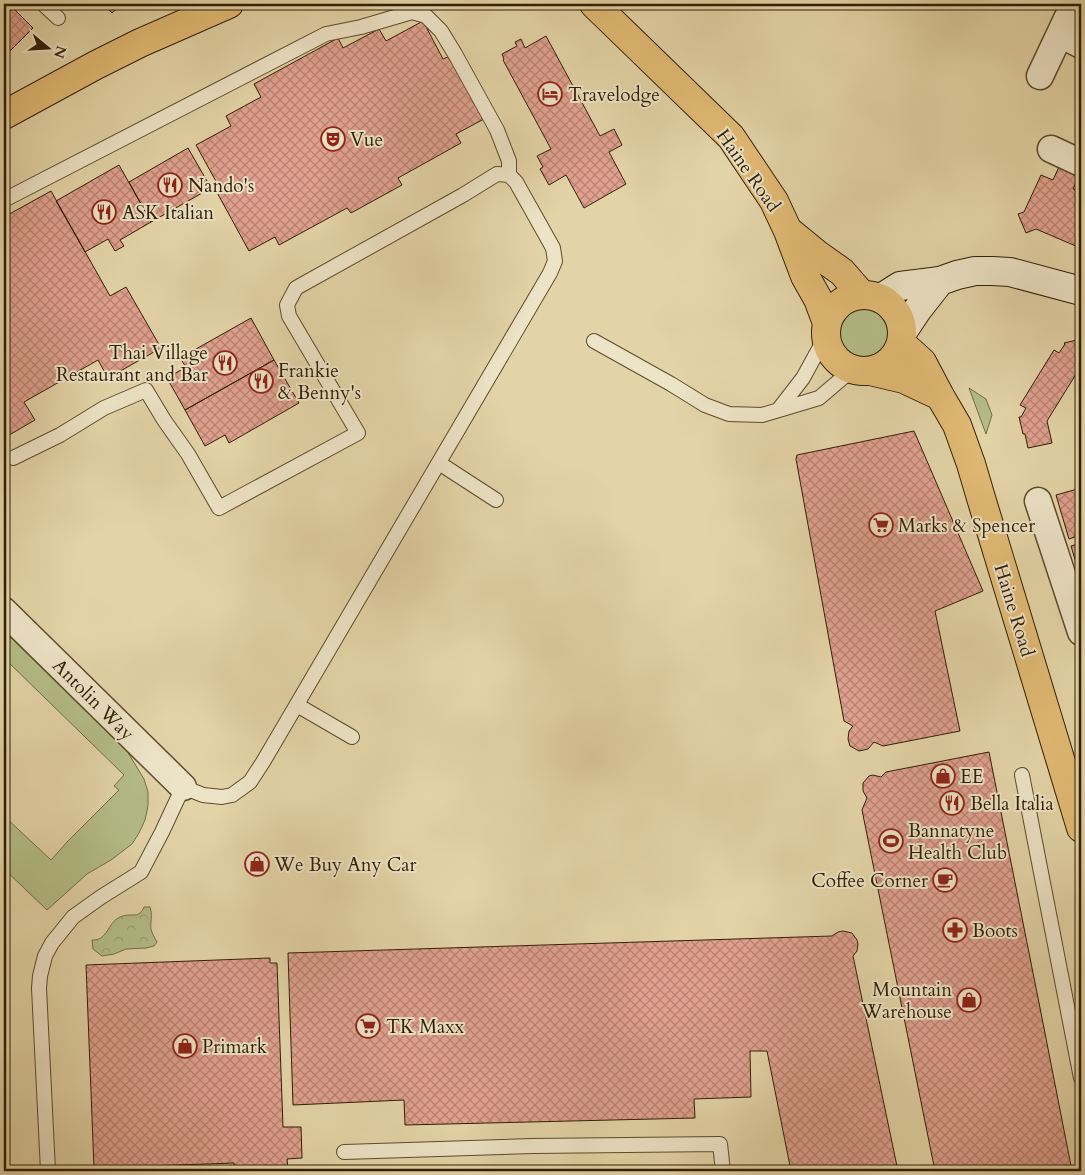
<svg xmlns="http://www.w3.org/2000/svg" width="1085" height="1175" viewBox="0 0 1085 1175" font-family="Cardo,serif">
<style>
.grass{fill:#b4bd87;stroke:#726e45}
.park{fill:url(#park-crowns);stroke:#726e45}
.building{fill:url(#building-cross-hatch);stroke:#301e03}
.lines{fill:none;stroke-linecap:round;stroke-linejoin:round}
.lane-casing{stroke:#5d4c2c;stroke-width:16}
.street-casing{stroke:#5d4c2c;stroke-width:29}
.secondary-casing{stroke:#301e03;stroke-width:30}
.primary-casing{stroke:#301e03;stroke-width:30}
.lane{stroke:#ede3c6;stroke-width:14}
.street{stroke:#ede3c6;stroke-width:26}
.secondary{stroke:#ede3c6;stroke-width:28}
.primary{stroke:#e2ba74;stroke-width:28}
.labels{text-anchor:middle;stroke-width:4;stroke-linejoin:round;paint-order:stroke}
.poi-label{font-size:19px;fill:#301e03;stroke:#ede3c6;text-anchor:start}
.street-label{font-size:19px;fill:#301e03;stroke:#ede3c6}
</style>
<defs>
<pattern id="park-crowns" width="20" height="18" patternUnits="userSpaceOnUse" patternTransform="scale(1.25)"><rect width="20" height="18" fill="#b4bd87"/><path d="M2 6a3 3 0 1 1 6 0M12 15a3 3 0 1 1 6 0" fill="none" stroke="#9ba273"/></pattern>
<pattern id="building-cross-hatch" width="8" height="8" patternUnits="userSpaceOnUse" patternTransform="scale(1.25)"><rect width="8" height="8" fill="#e1a18f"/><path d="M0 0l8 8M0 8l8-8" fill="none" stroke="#b78373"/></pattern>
</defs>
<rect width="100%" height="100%" fill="#e3d4a7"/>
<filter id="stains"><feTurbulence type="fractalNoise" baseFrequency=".004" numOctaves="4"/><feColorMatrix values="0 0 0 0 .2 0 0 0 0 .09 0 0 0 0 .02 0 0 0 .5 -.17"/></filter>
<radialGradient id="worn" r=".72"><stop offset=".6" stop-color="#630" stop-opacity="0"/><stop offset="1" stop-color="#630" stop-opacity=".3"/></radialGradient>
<!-- grass -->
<path class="grass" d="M837 331a26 26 0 1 1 52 0a26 26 0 1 1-52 0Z
M969 388 986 399 992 415 986 434Z
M4 632 14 639 124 746 144 779 148 792V806L145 820 139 833 132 844 111 860 87 874 47 910 4 869V816L51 860 68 841 119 790 114 786 124 775 4 658Z"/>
<!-- park -->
<path class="park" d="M144 907H150C153 915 150 922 151 929 152 934 155 938 157 942L154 946 146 948 126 949 114 954 102 956 93 949 92 940C109 941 107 920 123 916 133 913 139 919 144 907Z"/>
<!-- building -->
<path class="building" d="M4 4H9L33 28 4 57Z
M103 4H122L112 13Z
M423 21 443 59 450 56 484 119 456 134 461 143 398 178 402 185 351 213 347 208 279 245 275 237 249 251 214 187 218 185 196 145 231 126 226 116 261 97 254 84 338 38 343 48 379 29 386 41Z
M546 36 600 136 614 129 622 145 609 152 626 184 584 208 566 175 549 185 540 169 543 167 537 156 551 149 503 60 504 59 502 54 517 46 515 42 521 39 525 48Z
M1068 147 1081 172 1073 189 1079 192 1076 199 1081 201V254L1076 252 1078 247 1036 229 1026 233 1018 214 1024 212 1041 175 1053 180Z
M188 148 211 188 151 222 129 182Z
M119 165 151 222 120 240 124 246 115 251 108 239 85 252 56 201Z
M51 191 110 296 126 287 161 348 108 378 98 360 24 402 35 420 4 438V217Z
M251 318 274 360 185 410 167 378 186 367 180 358Z
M1081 339V366L1047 421 1052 443 1028 448 1025 434H1023L1019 417H1021L1026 408 1020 405 1054 350 1059 353 1065 344 1064 343Z
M274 360 299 403 229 443 225 435 205 446 185 410Z
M914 431 983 591 935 611 960 731 883 746 874 742 868 749 859 751 850 746 848 739 849 731 853 726 844 721 796 459 797 455Z
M1081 488V535L1069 539 1056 495Z
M1081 543V580L1071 546Z
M989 752 1042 1018 1072 1171H935L862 810 867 798 863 791V783L869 776 873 775 881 777 886 772Z
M255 856 265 860 258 875 248 870Z
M843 931 852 933 857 940 858 944 857 951 853 956 898 1171H791L767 1051H750L751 1097 694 1099 695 1118 405 1125 404 1100 293 1105 288 953 832 936 838 932Z
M270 958V963H277L283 1127H301L302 1158 287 1159 288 1169 234 1171V1163L94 1168 86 965Z"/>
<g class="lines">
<!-- lane casing -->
<g class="lane-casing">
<path id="lane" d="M43 4 58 18
M4 200 326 34 361 27 412 12 426 16 441 31 455 54 497 130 509 161V175
M594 341 671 384 705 405 729 414 762 415 819 398 853 369
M779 409 803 378 826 336
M13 458 60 435 104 408 146 390 164 420 188 454 219 508 358 433 289 316 287 305 296 288 463 195 497 174 509 175 516 182 553 248 555 261 550 273 263 762 250 782 232 795 222 797 203 795 183 787 162 832 141 872 101 897 73 917 52 943 45 956 40 976 39 988 48 1171
M439 463 496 500
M297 705 352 737
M1022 775 1081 1078
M344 1152 533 1146 720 1144 723 1171"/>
</g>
<!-- street casing -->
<g class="street-casing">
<path id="street" d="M1060 34 1081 45
M1040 76 1074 4
M1051 149 1081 163
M1038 501 1081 632
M4 611 183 787"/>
</g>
<!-- secondary casing -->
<g class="secondary-casing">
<path id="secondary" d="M881 298 900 286 940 281 957 275 975 271H992L1010 272 1081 291
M902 333 918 309 940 281"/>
</g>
<!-- primary casing -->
<g class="primary-casing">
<path id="primary" d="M594 4 597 7 731 137 774 201 788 231 805 276 818 299 827 323
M4 115 96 65 140 43 229 4
M790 232 818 255 842 272 862 295
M826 333a38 38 0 1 1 76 0a38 38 0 1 1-76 0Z
M901 343 922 362 940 396 957 425 971 464 981 498 1081 828
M870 371 904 379 940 396"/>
</g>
<!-- lane -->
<use href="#lane" class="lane"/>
<!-- street -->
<use href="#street" class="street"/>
<!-- secondary -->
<use href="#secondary" class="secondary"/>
<!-- primary -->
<use href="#primary" class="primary"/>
</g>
<!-- icons -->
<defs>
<g id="hotel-ring" transform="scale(1.25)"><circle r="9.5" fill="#ede3c6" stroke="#8f2418" stroke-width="1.5"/><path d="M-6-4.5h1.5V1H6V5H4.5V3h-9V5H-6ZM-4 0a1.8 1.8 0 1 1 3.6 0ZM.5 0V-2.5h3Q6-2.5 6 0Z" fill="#8f2418"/></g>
<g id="theatre-ring" transform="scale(1.25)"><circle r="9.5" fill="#ede3c6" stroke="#8f2418" stroke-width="1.5"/><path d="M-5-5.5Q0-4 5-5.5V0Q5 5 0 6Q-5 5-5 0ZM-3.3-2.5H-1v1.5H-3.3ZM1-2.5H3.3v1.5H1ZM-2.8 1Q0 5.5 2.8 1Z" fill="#8f2418"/></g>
<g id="restaurant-ring" transform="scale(1.25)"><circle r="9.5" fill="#ede3c6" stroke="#8f2418" stroke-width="1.5"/><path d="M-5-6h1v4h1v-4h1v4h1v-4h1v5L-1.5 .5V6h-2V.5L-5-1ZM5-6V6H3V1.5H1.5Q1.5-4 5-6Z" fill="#8f2418"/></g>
<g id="supermarket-ring" transform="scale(1.25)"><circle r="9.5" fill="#ede3c6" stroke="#8f2418" stroke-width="1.5"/><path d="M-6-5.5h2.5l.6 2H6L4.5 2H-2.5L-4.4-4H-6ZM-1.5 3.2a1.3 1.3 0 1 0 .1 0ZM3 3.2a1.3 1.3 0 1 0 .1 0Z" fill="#8f2418"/></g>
<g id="shop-ring" transform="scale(1.25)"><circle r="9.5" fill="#ede3c6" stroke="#8f2418" stroke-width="1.5"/><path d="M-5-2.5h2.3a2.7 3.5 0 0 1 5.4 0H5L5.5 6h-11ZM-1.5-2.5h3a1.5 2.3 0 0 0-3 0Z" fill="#8f2418"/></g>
<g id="stadium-ring" transform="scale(1.25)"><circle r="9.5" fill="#ede3c6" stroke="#8f2418" stroke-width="1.5"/><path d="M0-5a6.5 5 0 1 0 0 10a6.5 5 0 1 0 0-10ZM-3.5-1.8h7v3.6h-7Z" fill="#8f2418"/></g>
<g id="cafe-ring" transform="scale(1.25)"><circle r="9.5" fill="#ede3c6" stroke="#8f2418" stroke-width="1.5"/><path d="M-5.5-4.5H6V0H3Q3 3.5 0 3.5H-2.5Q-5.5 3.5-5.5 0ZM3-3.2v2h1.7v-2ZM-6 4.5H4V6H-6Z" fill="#8f2418"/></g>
<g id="pharmacy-ring" transform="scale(1.25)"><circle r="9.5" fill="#ede3c6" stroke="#8f2418" stroke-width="1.5"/><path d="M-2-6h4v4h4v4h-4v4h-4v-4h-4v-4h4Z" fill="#8f2418"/></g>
</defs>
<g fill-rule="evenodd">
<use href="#hotel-ring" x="550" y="94"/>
<use href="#theatre-ring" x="333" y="139"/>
<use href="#restaurant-ring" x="170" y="185"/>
<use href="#restaurant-ring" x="104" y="212"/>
<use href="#restaurant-ring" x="225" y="363"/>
<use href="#restaurant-ring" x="261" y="381"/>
<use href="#supermarket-ring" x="881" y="525"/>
<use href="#shop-ring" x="943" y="776"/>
<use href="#restaurant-ring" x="952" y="803"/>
<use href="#stadium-ring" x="891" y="841"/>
<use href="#shop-ring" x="257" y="864"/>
<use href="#cafe-ring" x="945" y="880"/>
<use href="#pharmacy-ring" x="955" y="930"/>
<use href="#shop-ring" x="969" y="1000"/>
<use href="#supermarket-ring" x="368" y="1026"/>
<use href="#shop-ring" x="185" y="1046"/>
</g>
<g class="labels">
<!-- poi labels -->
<g class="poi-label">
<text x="568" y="101">Travelodge</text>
<text x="350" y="146">Vue</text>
<text x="188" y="192">Nando's</text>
<text x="122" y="219">ASK Italian</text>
<text x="208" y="359" text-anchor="end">Thai Village<tspan x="208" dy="22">Restaurant and Bar</tspan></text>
<text x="278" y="377">Frankie<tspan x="278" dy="22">&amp; Benny's</tspan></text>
<text x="898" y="532">Marks &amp; Spencer</text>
<text x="960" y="783">EE</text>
<text x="970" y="810">Bella Italia</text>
<text x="908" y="837">Bannatyne<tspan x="908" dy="22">Health Club</tspan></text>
<text x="274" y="871">We Buy Any Car</text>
<text x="928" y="887" text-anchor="end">Coffee Corner</text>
<text x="972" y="937">Boots</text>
<text x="952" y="996" text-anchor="end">Mountain<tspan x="952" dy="22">Warehouse</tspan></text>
<text x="386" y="1033">TK Maxx</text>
<text x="202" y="1053">Primark</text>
</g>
<!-- street labels -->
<g class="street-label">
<text transform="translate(749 170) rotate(55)" y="7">Haine Road</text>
<text transform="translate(1015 610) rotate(73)" y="7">Haine Road</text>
<text transform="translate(94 699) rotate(45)" y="7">Antolin Way</text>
</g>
</g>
<!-- margin -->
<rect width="1085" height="1175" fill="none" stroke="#e3d4a7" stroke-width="20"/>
<rect x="5" y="5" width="1075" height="1165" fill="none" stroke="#301e03" stroke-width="2.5"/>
<rect x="10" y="10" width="1065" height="1155" fill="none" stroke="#301e03"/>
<!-- north arrow -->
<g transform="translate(48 48) rotate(108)" stroke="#ede3c6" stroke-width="4" paint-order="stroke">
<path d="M0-4L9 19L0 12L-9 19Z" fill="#301e03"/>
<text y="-8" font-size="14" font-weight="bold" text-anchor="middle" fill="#301e03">N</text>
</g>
<rect width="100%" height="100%" filter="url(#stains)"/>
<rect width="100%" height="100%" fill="url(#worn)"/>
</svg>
